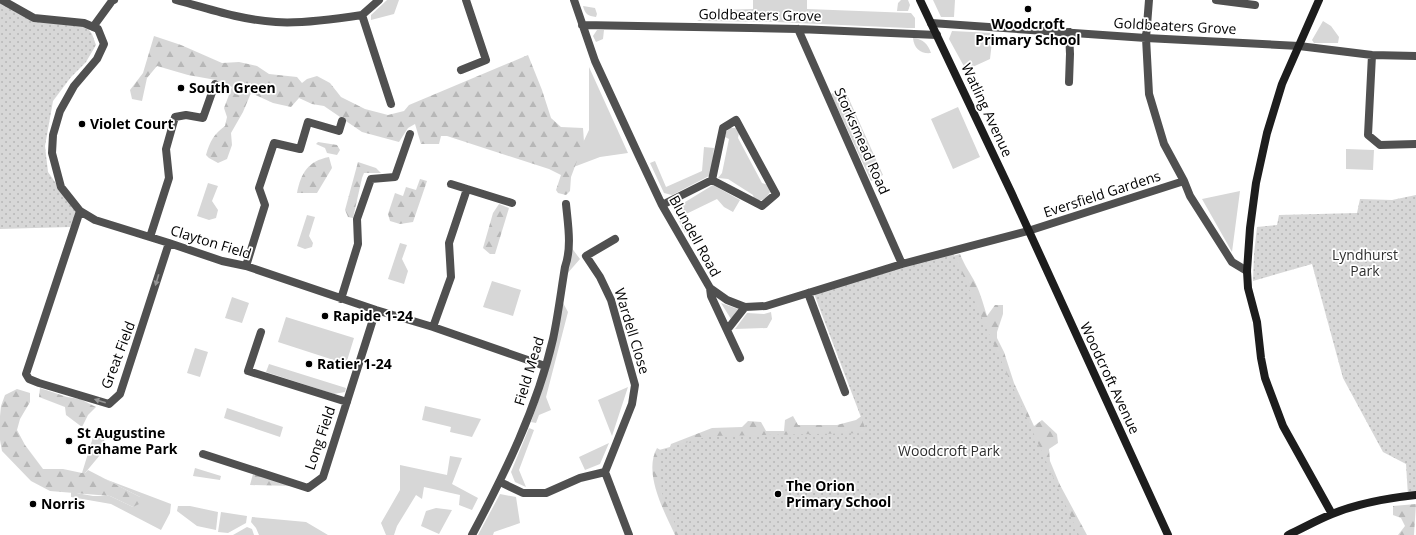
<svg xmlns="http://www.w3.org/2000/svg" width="1416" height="535" viewBox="0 0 1416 535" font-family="'Open Sans',sans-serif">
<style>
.grass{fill:#d7d7d7}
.forest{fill:url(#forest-firs)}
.park{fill:url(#park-dots)}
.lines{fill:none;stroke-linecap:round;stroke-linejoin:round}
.street{stroke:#505050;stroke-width:8}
.secondary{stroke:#1d1d1d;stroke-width:8}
.oneway{fill:#969696}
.poi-dot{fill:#000;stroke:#fff;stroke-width:1.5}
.labels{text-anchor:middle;stroke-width:3.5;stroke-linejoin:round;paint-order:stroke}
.street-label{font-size:14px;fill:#000;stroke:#fff}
.poi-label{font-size:14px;font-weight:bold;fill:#000;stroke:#fff;text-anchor:start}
.park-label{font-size:14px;fill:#2e2e2e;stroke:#fff}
</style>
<defs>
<pattern id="forest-firs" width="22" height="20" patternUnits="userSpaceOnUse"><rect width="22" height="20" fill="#d7d7d7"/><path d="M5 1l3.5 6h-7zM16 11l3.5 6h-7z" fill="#b7b7b7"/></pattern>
<pattern id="park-dots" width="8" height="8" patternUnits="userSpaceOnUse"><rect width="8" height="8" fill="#d7d7d7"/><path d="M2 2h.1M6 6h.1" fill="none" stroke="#b7b7b7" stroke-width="1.8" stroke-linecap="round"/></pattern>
</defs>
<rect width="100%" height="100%" fill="#fff"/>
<!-- grass -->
<path class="grass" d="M387 0H399L394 14 371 20V15Z
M753 0H807V9L911 13 915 18V28H908L775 22 697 21 719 10 753 9Z
M901 0H908L910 5 908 11H897L898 3Z
M933 0H955L954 17H941Z
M583 6 595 8 597 14 596 17C588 16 585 14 583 6Z
M1323 21 1331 26 1339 37 1338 43H1314L1312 40Z
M597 30H604L603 39 596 42 593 36Z
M952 31 993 33 990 59 966 70 949 39Z
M913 38C923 39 928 44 931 53 921 54 914 49 913 38Z
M589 67 628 153 600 157 571 168 589 130Z
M844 88 883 175 871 181 831 94Z
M958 107 980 157 953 169 931 119Z
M730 128H737L739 133 738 138 762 183 768 185 770 192C766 199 762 202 754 199L753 195 728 179 718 178 722 173 729 139 725 137 726 132Z
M704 147 714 148 711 175 672 195 664 193 650 163 655 161 666 187 702 171Z
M1346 149 1374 150 1373 170 1346 169Z
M208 183 218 186 212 201 218 210 216 218 209 220 197 216Z
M713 185 740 200 733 212 724 207 717 199 682 216 689 231 685 233 675 213 677 207Z
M1240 191 1232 252 1202 199Z
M307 215 315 217 309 236 313 243 312 247 305 249 297 246Z
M400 243 407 245 402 259 408 271 404 284 388 279Z
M571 247 580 259 566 275Z
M492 281 521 290 513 316 483 307Z
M232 297 249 303 242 323 225 318Z
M562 301 568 312 546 397 551 410 539 415 536 423 531 422 541 393Z
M721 303 738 309 731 319Z
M771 312 772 319 767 328 735 329 747 313 764 314Z
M286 317 354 338 346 364 278 342Z
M195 348 208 352 200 377 187 373Z
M269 364 346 388 345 392 334 394 266 372Z
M628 387 612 436 598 400Z
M425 406 481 419 472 437 450 432 451 427 422 420Z
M227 408 283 427 280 437 224 418Z
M529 428 534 430 519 470 526 487 515 482 511 472Z
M94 434 105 438 100 455 85 473H82Z
M609 443 600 464 585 470 579 457Z
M450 456 462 458 452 484 478 498 472 510 459 505 460 495 424 487 422 499 416 495 397 526 394 535H386L381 523 400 490V465L447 475Z
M195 468 221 476 220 480 193 476Z
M105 479 171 504 170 513 161 530 111 504 71 497V492L93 496H110L133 507 140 497Z
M500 494 516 497 520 523 494 532 493 535H478Z
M178 506H190L218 512 216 530 197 526 177 511Z
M436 508 452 510 439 534 421 526 426 511Z
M221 512 247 516 246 523 228 533 218 532Z
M252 517 306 522 328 535H259L256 528 251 522Z
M247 527 252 529 254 535H233Z"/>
<!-- forest -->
<path class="forest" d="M154 36 181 45 222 63 239 62 257 66 269 74 297 77 302 83 307 79 317 76 330 83 341 97 365 109 388 115 404 111 409 105 528 55 542 90 551 118 561 127 583 128 584 142 571 177 570 191 566 195 558 193 556 190 561 175 549 169 447 136H441L439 144H421L415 124 408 128 399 142 362 132 324 106 312 104 299 98 291 107 273 103 251 93 243 112 231 133 232 145 227 159 218 163 209 158 206 155C210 141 214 134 225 126L227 117 224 108 232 87 216 80 188 75 157 66 147 78 142 101 132 99 130 90 143 73Z
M318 142 337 145 340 150 337 155 327 153 325 148 316 144Z
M329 157 332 168 317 193H297C301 173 308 161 329 157Z
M358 162 376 168 381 173H364L362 178 353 218 348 217 345 210Z
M420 179 427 181 413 222 400 224 390 221 388 214 395 193 403 196 406 187 416 190Z
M499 204 509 208 495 254H490L483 248 493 213Z
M960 254C964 264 967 268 972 277 979 288 983 303 987 316L995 305H1003V314L997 332V338L1004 352 1014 383 1034 426 1042 420 1057 434 1058 443 1049 449 1050 461 1060 485 1087 535H1075L949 257Z
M40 388 67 397 80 399 96 407 88 415 82 427 66 415 65 407 39 397Z
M17 389 30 393V402L20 419 17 430 25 445 43 469H63L82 473H85L88 470 140 497 141 503 133 507 110 496 50 491 31 481 2 451 0 440V416L1 406 5 395Z
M870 410 869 434 669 450 671 444 712 428 742 427 748 421 761 422 766 431H784L785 420 793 416 798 425H837L856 420Z
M657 448 667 454 686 535H675C664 511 643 473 657 448Z
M253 474 293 486 250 485Z
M1416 504 1414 535H1398L1405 526 1401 518 1393 515V506Z"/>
<!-- park -->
<path class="park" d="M0 0 35 19 84 23 92 34 96 45 86 62 71 77 53 101 45 146 48 172 80 218 70 227 0 229Z
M1416 195V495L1408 496 1406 464 1383 452 1343 378 1312 264 1253 281 1254 254 1257 227 1277 225 1279 215 1357 213 1360 199 1392 200Z
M952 251 1079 535H680L662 493 659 450 710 436 867 433 813 291Z"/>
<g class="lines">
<!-- street -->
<path class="street" d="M2 0 34 18 84 23 98 29 104 44 97 59 74 86 60 111 53 135 52 153 61 187 80 211 95 220 169 243 222 261 246 266 376 310 433 327 545 366
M176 0C209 9 242 20 276 22 302 24 336 19 362 15
M574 0 595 61 638 154 662 205 710 288 727 300 745 307 766 306 902 264 1028 231 1184 181
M1149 0 1146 38 1149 94 1164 144 1184 181 1190 196 1232 262 1247 271
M1216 0 1255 5
M362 15 391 104
M362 15 379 0
M931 23 1146 38 1299 46 1372 55 1416 56
M582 25 798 29 937 35
M93 27 112 1 114 0
M798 29 902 264
M1069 32 1070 54 1069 82
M1372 55 1368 135 1380 145 1416 144
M461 70 486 60 466 0
M451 184 512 203
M662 205 712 180 723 128 736 120 776 194 762 206 712 180
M80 211 26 374 29 379 39 383 109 404 120 394 169 243
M150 237 169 178 166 149 175 117 186 115 203 118 215 84
M246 266 265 205 259 188 274 143 300 149 308 122 339 131 342 121
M710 288 711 296 740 358
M808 293 845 392
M341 299 358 244 357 219 371 179 395 177 410 134
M433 327 451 277 449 243 467 189
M727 330 745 307
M261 332 248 371 347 402
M203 454 308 488 323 477 376 310
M605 472 632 404 635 385 611 300 600 277 586 256 615 239
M605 472 629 535
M500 482 523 493H546L580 478 605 472
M472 535C505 473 537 408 553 339 558 316 561 291 565 267 572 247 568 225 566 204"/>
<!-- secondary -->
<path class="secondary" d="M920 0 1012 194 1168 535
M1319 0 1282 84 1267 133 1256 183 1250 228 1247 271 1248 288 1257 322 1261 358 1265 378 1283 426 1332 514
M1288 535C1303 528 1317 520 1332 514 1359 503 1388 498 1416 495"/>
</g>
<!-- one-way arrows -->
<defs><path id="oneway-solid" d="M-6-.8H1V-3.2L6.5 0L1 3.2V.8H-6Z"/></defs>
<g class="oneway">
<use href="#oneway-solid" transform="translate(157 280) rotate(107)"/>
<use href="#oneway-solid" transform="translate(100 401) rotate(-163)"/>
</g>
<!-- markers -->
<g class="poi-dot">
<circle cx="1028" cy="9" r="4"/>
<circle cx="181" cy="88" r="4"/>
<circle cx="82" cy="124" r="4"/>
<circle cx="325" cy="316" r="4"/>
<circle cx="309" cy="364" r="4"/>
<circle cx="69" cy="441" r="4"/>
<circle cx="778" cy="494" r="4"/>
<circle cx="33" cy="504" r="4"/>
</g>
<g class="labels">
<!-- street labels -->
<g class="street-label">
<text transform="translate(760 15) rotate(1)" y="5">Goldbeaters Grove</text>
<text transform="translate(1175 26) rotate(3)" y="5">Goldbeaters Grove</text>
<text transform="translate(987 110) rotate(65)" y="5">Watling Avenue</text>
<text transform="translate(862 141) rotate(66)" y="5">Storksmead Road</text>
<text transform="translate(1102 194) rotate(-18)" y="5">Eversfield Gardens</text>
<text transform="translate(695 236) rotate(61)" y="5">Blundell Road</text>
<text transform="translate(211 242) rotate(17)" y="5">Clayton Field</text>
<text transform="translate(632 331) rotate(73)" y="5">Wardell Close</text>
<text transform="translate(118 355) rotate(-69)" y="5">Great Field</text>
<text transform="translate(529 371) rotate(-73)" y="5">Field Mead</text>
<text transform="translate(1110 378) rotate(65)" y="5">Woodcroft Avenue</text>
<text transform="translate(320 438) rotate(-71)" y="5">Long Field</text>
</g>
<!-- poi labels -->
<g class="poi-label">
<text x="1028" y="29" text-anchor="middle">Woodcroft<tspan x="1028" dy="16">Primary School</tspan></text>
<text x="189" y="93">South Green</text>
<text x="90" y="129">Violet Court</text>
<text x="333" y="321">Rapide 1-24</text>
<text x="317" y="369">Ratier 1-24</text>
<text x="77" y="438">St Augustine<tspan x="77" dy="16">Grahame Park</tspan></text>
<text x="786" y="491">The Orion<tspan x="786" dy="16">Primary School</tspan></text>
<text x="41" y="509">Norris</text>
</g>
<!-- park labels -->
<g class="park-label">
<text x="1365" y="260">Lyndhurst<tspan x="1365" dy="16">Park</tspan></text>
<text x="949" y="456">Woodcroft Park</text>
</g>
</g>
</svg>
